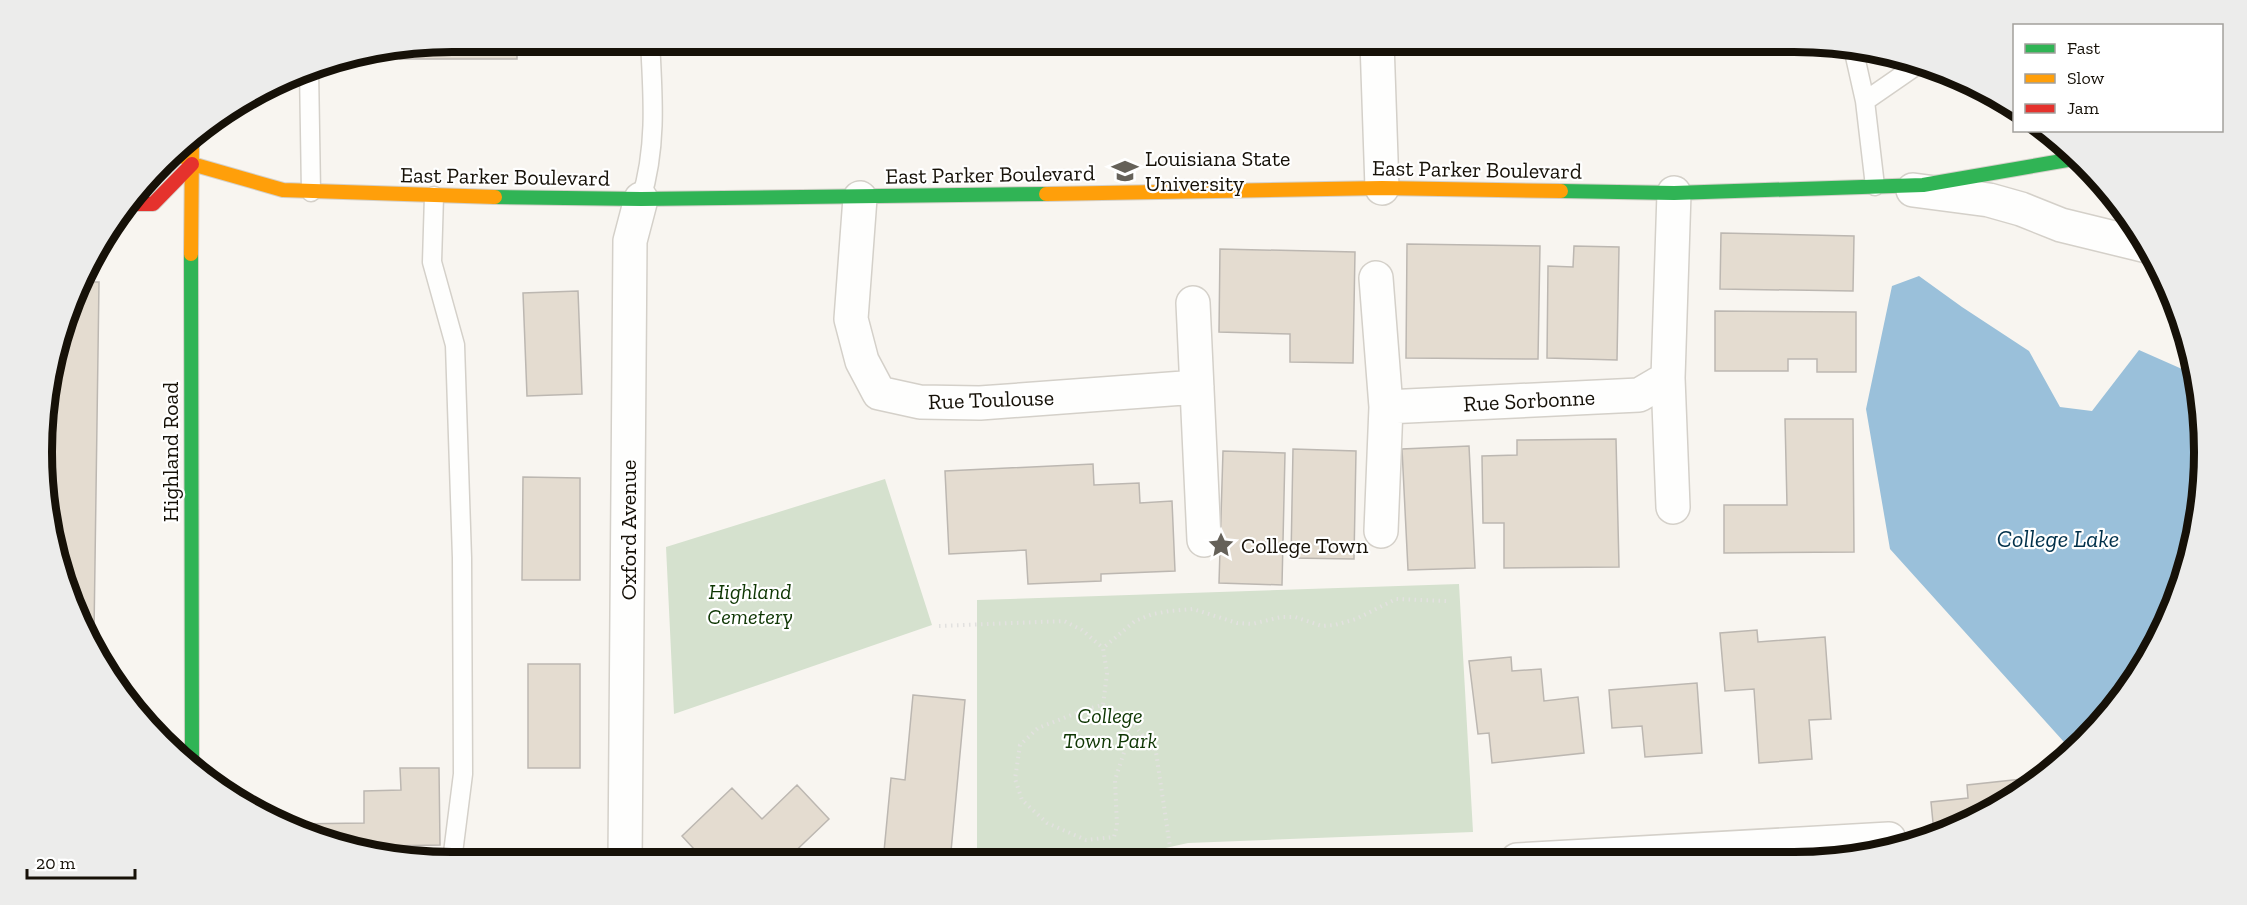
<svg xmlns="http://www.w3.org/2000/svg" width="2247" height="905" viewBox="0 0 2247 905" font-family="'Zilla Slab',serif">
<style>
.green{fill:#d5e1ce}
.water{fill:#9ac0da}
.building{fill:#e4dcd0;stroke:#bcb7b1;stroke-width:1.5}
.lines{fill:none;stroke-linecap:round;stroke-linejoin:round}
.lane-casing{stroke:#d4d0c9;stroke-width:21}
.street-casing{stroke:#d4d0c9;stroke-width:36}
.fast-casing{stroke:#d4d0c9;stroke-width:16}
.slow-casing{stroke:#d4d0c9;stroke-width:16}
.jam-casing{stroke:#d4d0c9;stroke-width:16}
.path{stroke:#e2e1df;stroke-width:4;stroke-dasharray:1.5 4.5;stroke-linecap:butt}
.lane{stroke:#fefefd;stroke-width:18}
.street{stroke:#fefefd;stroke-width:33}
.fast{stroke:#30b455;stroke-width:14}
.slow{stroke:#ff9f0a;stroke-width:14}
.jam{stroke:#e5322d;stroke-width:14}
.labels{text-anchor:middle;stroke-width:4.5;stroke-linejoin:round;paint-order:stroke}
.poi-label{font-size:22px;fill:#161108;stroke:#fff;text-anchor:start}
.street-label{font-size:22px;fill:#161108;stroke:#fff}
.park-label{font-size:22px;font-style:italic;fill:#0e3603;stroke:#fff}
.water-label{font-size:24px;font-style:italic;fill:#00304a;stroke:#fff}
.rim{fill:none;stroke:#161108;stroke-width:8}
</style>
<rect width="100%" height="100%" fill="#f8f5f0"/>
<!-- green -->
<path class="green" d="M885 479 932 625 674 714 666 547Z
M1459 584 1473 832 1188 843 1161 849 1144 861 977 862V600Z"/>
<!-- water -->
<path class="water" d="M1919 276 1962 307 2029 351 2060 407 2092 411 2139 350 2182 369H2195L2204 425 2202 506 2183 584 2136 681 2073 752 1890 549 1866 409 1892 286Z"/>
<!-- building -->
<path class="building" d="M452 42H517V59H400V51Z
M1721 233 1854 236 1853 291 1720 289Z
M1407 244 1540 246 1538 359 1406 358Z
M1574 246 1619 247 1617 360 1547 358 1548 266 1573 267Z
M1220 249 1355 252 1353 363 1290 362V334L1219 332Z
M81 282H99L94 633H86L73 610 50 533 46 399 64 320Z
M578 291 582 394 527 396 523 293Z
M1715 311 1856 312V372H1817V359H1788V371H1715Z
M1785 419H1853L1854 552 1724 553V505H1787Z
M1616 439 1619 567 1504 568V523H1483L1482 456 1517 455V440Z
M1469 446 1475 568 1408 570 1402 449Z
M1293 449 1356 451 1354 559 1291 558Z
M1223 451 1285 453 1282 585 1219 583Z
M1093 464 1094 485 1139 483 1140 503 1172 501 1175 571 1101 574V581L1028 584 1026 550 949 554 945 471Z
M523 477 580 478V580H522Z
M1757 630 1758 642 1825 637 1831 719 1809 720 1812 759 1759 763 1754 689 1725 691 1720 633Z
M1511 657 1512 671 1541 669 1544 701 1578 697 1584 753 1492 763 1489 733 1478 734 1469 661Z
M528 664H580V768H528Z
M1697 683 1702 753 1645 757 1642 726 1612 728 1609 690Z
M913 695 965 700 950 862H883L891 778 905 780Z
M400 768H439L440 845 388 846V852L321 841 293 827V824L364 823V791L401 790Z
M2041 777 1976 821 1934 833 1931 802 1968 798 1967 785Z
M797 785 829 819 784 862H706L682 836 732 788 762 819Z"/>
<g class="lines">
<!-- lane casing -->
<g class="lane-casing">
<path id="lane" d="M1854 52 1865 101 1875 186
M309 69 311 192
M1865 101 1920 63
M434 196 432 262 455 345 462 558 463 774 453 853 446 862
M641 199C657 147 653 96 650 42"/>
</g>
<!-- street casing -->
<g class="street-casing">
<path id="street" d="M1377 42 1382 188
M1913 190 1989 200 2021 209 2061 225 2147 246
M860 198 851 319 862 361 879 393 920 402 980 403 1197 387
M1376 278 1386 407 1381 531
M1193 303 1204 540
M1386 407 1639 395 1668 378
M1673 507 1668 378 1674 193
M1517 860 1889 839 1890 847
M625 863 630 241 641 199"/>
</g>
<!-- fast casing -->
<g class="fast-casing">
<path id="fast" d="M1561 191 1674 193 1923 185 2079 158
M495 197 641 199 1046 194
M191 254 192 767"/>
</g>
<!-- slow casing -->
<g class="slow-casing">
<path id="slow" d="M177 150 192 164 283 190 495 197
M1046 194 1382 188 1561 191
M191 254 192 145"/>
</g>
<!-- jam casing -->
<g class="jam-casing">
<path id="jam" d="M133 204H153L192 164"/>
</g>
<!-- path -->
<path class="path" d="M939 626 1064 621 1082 630 1103 648
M1103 705 1118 712 1127 721
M1175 861 1170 847 1156 752 1136 727 1127 721 1128 740 1115 780 1117 826 1114 837 1086 840 1047 823 1022 800 1015 779 1020 745 1038 728 1087 709 1103 705 1107 673 1103 648 1135 621 1153 614 1170 611 1193 609 1237 623 1252 624 1281 617H1295L1322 626 1335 625 1356 619 1396 599 1447 601"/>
<!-- lane -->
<use href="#lane" class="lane"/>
<!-- street -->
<use href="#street" class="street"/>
<!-- fast -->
<use href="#fast" class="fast"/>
<!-- slow -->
<use href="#slow" class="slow"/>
<!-- jam -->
<use href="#jam" class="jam"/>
</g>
<!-- icons -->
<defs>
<g id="university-bare" transform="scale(2.07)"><path d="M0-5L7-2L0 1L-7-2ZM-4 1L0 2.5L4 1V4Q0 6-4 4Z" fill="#656159" stroke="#fff" stroke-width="2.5" paint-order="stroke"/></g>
<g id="sight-bare" transform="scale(2.07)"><path d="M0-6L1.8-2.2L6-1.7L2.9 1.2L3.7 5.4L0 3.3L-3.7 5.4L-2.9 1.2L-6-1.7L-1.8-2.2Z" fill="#656159" stroke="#fff" stroke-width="2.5" paint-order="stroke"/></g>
</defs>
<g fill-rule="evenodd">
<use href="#university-bare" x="1125" y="171"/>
<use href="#sight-bare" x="1221" y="545"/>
</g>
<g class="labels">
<!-- poi labels -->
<g class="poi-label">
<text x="1145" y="166">Louisiana State<tspan x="1145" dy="25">University</tspan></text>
<text x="1241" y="553">College Town</text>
</g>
<!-- street labels -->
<g class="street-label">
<text transform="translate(1477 169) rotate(1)" y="8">East Parker Boulevard</text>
<text transform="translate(990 174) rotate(-1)" y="8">East Parker Boulevard</text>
<text transform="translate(505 176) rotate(1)" y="8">East Parker Boulevard</text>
<text transform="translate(991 399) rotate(-2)" y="8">Rue Toulouse</text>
<text transform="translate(1529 400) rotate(-3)" y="8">Rue Sorbonne</text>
<text transform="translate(170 452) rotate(-90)" y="8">Highland Road</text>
<text transform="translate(628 530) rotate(-90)" y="8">Oxford Avenue</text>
</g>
<!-- park labels -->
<g class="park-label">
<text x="750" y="599">Highland<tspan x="750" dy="25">Cemetery</tspan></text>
<text x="1110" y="723">College<tspan x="1110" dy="25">Town Park</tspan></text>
</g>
<!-- water labels -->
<g class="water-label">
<text x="2058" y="547">College Lake</text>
</g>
</g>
<!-- crop -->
<path d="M0 0H2247V905H0ZM452 52H1794A400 400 0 0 1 2194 452V452A400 400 0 0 1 1794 852H452A400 400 0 0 1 52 452V452A400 400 0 0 1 452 52Z" fill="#ececeb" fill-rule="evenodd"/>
<path class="rim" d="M452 52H1794A400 400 0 0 1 2194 452V452A400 400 0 0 1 1794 852H452A400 400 0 0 1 52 452V452A400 400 0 0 1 452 52Z"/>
<!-- legend -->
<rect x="2013" y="24" width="210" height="108" fill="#ffffff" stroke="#a2a09c" stroke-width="1.5"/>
<rect x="2025" y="44" width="30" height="9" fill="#30b455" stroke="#a2a09c" stroke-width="1.5"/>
<text x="2067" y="54" font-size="18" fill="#161108">Fast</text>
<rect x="2025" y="74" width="30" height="9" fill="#ff9f0a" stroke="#a2a09c" stroke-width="1.5"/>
<text x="2067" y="84" font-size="18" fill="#161108">Slow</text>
<rect x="2025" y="104" width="30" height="9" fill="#e5322d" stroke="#a2a09c" stroke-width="1.5"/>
<text x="2067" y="114" font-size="18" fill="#161108">Jam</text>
<!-- scale -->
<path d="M27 869v9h108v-9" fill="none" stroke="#161108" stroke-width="3"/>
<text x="36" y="869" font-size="18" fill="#161108" stroke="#ffffff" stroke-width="4.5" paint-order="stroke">20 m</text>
</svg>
